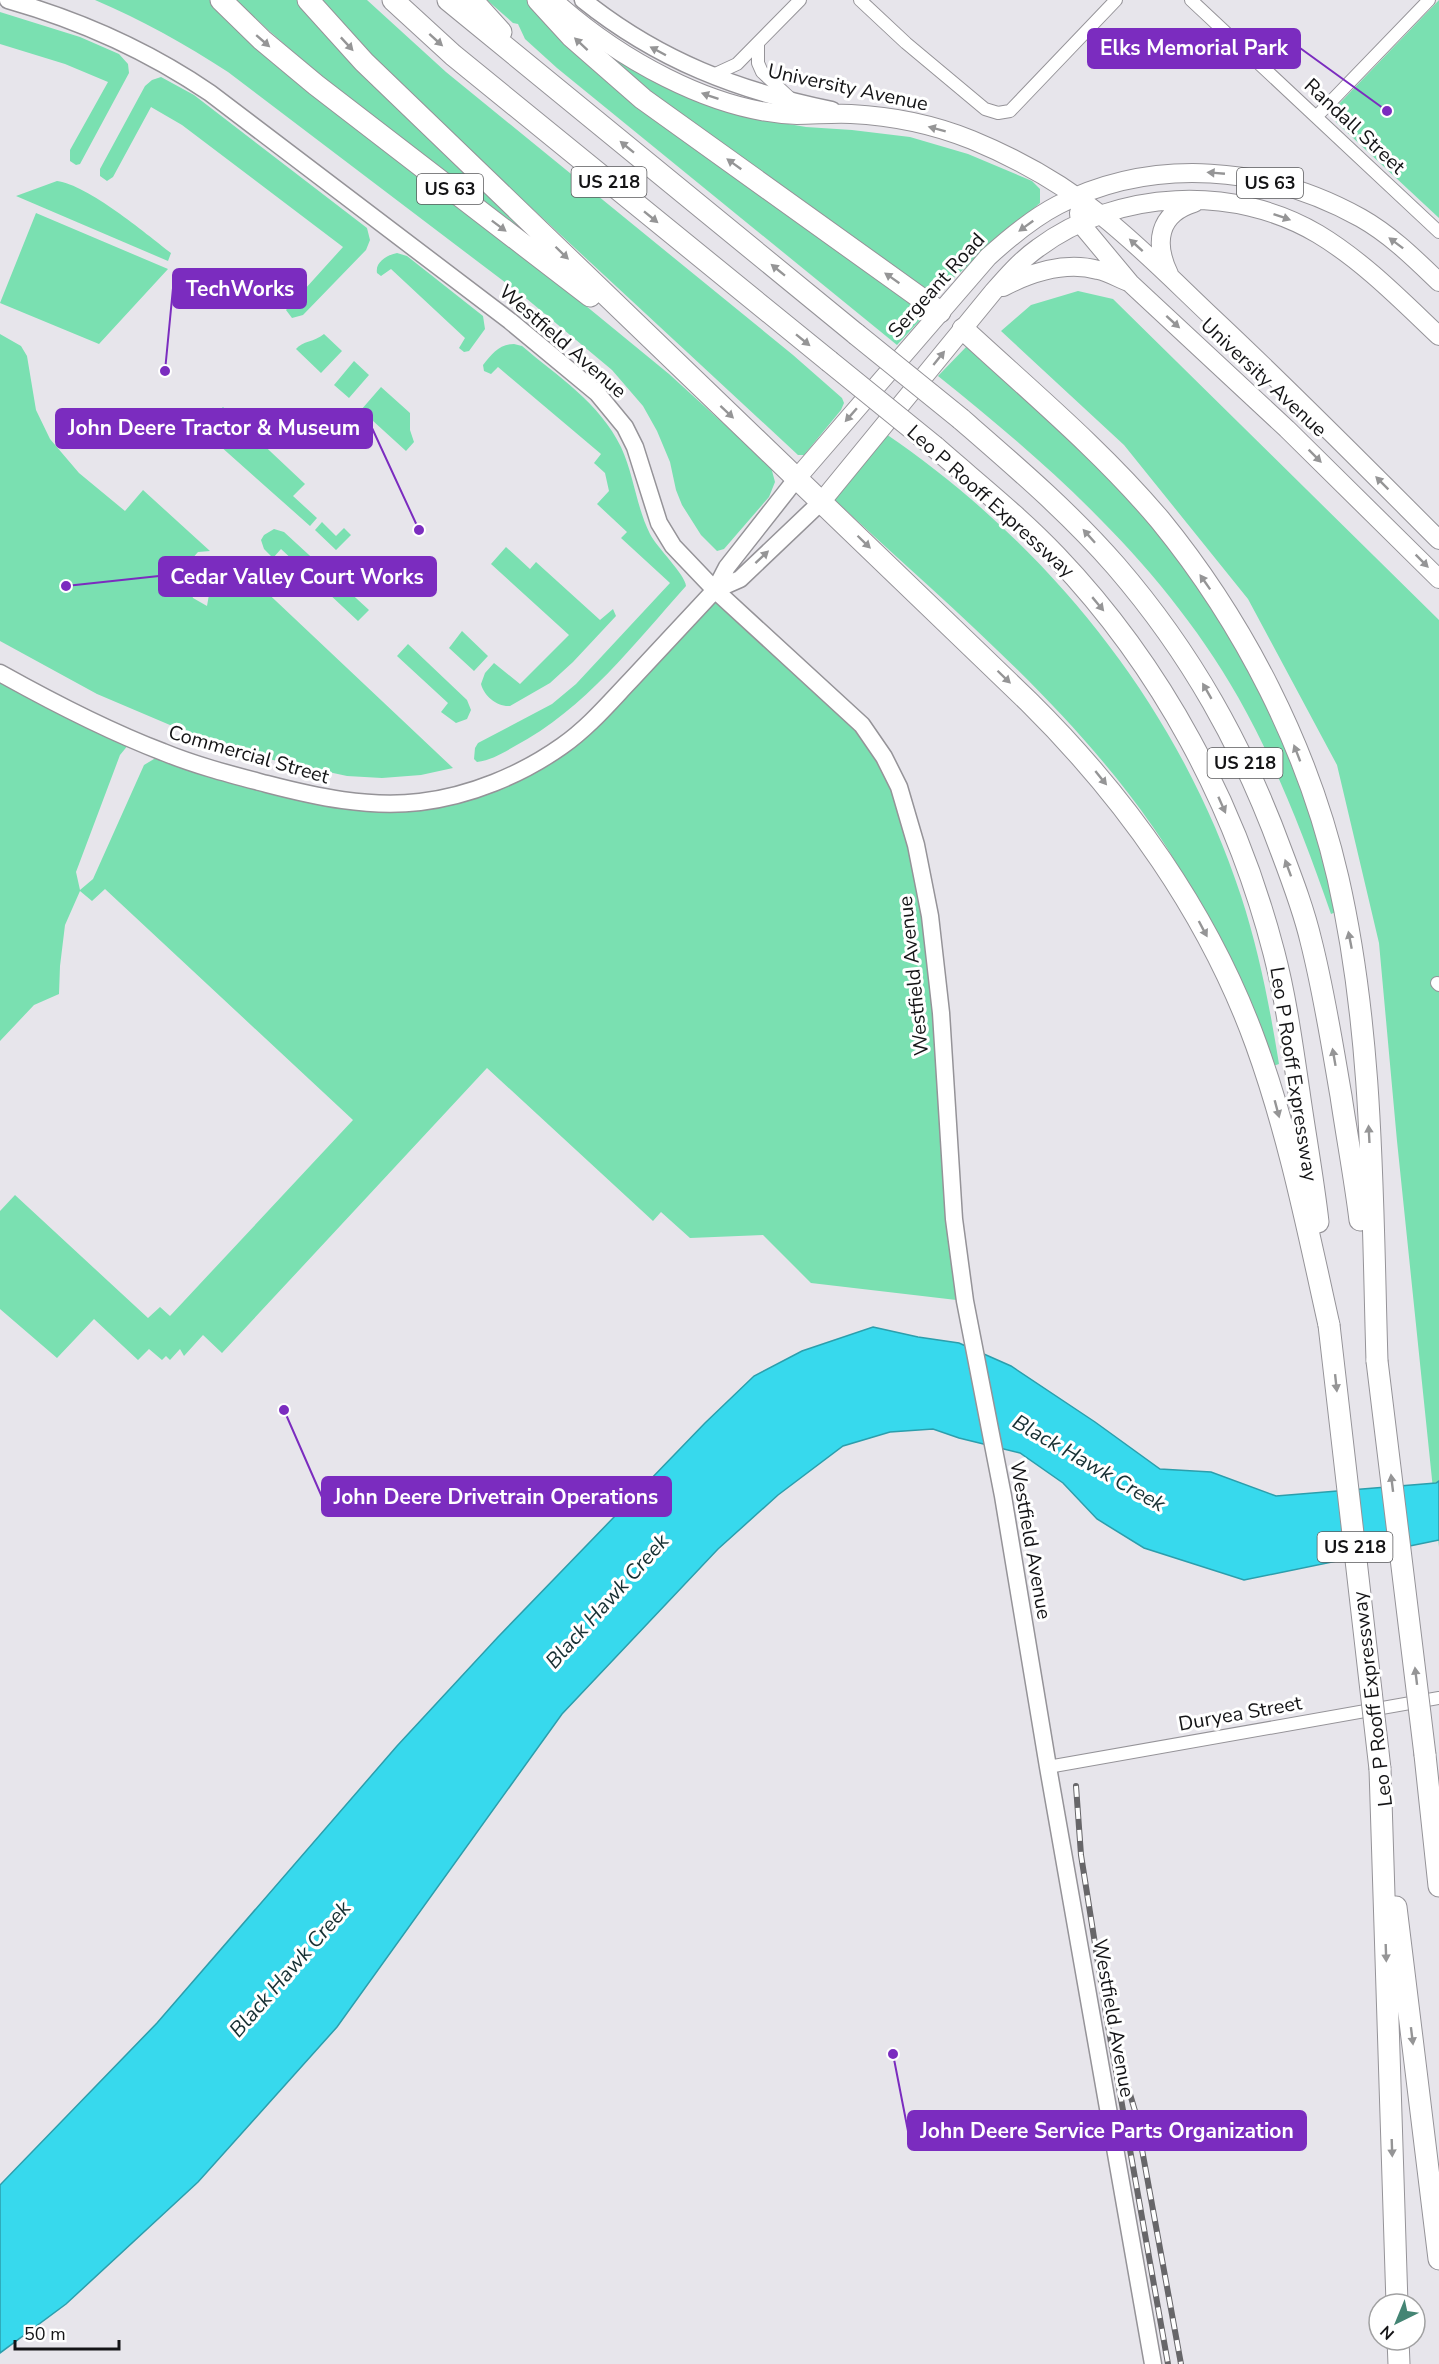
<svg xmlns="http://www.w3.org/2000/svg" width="1439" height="2364" viewBox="0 0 1439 2364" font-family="'Nunito Sans',sans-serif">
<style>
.green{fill:#7ae0b1}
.water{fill:#37d9ed;stroke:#2c9eac;stroke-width:1.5}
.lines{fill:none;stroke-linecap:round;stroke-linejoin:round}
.street-casing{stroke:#959398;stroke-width:14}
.secondary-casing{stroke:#959398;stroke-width:19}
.primary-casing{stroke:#959398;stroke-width:20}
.highway-casing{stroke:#959398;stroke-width:23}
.street{stroke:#fff;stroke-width:12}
.secondary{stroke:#fff;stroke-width:16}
.primary{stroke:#fff;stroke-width:18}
.highway{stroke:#fff;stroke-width:21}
.rail-casing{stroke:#676669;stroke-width:6}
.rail{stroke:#fff;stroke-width:4;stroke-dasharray:11;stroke-linecap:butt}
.highway-bridge-casing{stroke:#959398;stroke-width:23;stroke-linecap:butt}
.highway-bridge{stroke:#fff;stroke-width:21}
.oneway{fill:#959596}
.labels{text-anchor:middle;stroke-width:6;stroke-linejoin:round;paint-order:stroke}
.shield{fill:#fff;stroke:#5a5a5c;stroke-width:1.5}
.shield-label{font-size:18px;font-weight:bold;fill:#141416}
.street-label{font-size:20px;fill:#141416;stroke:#fff}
.water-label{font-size:21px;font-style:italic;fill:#162f32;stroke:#fff}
.leader{fill:none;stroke:#7b2cbf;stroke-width:2}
.callout-dot{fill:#7b2cbf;stroke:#fff;stroke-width:2}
.callout{fill:#7b2cbf;stroke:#7b2cbf;stroke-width:2}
.callout-label{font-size:21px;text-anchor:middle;font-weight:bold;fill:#fff}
</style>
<rect width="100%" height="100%" fill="#e7e5eb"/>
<!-- green -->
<path class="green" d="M95 0H213L669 374 771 467 775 482 769 497 724 549 717 551 701 535 682 505 676 490 670 462 657 431 643 406 612 370 527 299 228 72C185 44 142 20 95 0Z
M236 0H297L315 22 547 249C442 167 332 92 236 0Z
M319 0H367L446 72 793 355 842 398 844 403 841 410 804 455H798L396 82Z
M487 0H529L925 312 922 318 897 345 557 68 525 39 518 24 513 23Z
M1439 0V218L1337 123 1334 119 1336 107Z
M0 12 80 37 119 54 128 64 129 73 80 164 76 165 70 161V150L108 82 65 64 0 44Z
M590 40 748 117 806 127 852 130 910 137 968 154 1032 181 1040 189V203L942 288 937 290 926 289 679 118Z
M161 77 194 95 367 228 370 240 366 250 303 315 292 318 286 310 343 247 182 125 151 107 113 177 107 181 100 176V169L145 86 152 80Z
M57 181C88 185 145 233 171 253L168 261 16 196Z
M36 213 168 269 99 344 0 303Z
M397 253 407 256 483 316 485 329 469 351 464 352 459 348 465 338 391 269 381 276 377 273C375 262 387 255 397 253Z
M1078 291 1113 299 1439 620V1547L1397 1141 1379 943 1337 765 1248 599 1124 445 1001 331 1031 305Z
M0 334 21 346 27 356 36 410 50 439 79 473 125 511 143 490 210 551 198 552 183 569 193 598 207 606 210 589 218 587 239 566 453 768 421 775 382 778 347 776 273 760 177 728 97 694 0 641Z
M324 334 342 351 321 373 296 349C302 341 315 342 324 334Z
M514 344 522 346C557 376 600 403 621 447 634 475 636 506 650 534 657 548 685 574 686 586 634 644 585 709 515 746 503 753 491 760 477 762L474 759 475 748 478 743 552 704 576 684 670 583 621 538 627 532 597 504 609 491 605 473 594 463 601 454 498 367 491 374 484 371 483 365C492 354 499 344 514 344Z
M968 345 1077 440 1190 571 1259 686 1308 803 1336 912 1331 914C1305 839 1277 766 1238 697 1164 567 1053 468 938 376Z
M354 361 369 375 349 398 334 385Z
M381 387 410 413V430L414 442 406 451 361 410Z
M223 407 305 484 293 496 317 518 310 526 201 429Z
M886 434C1050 546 1179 707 1241 896 1259 951 1270 1008 1279 1064L1273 1066C1236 985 1204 900 1153 827 1067 703 945 603 836 501L834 497Z
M322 522 336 536 344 528 351 535 336 550 315 530Z
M274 529 284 532 369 610 358 621 281 549 273 558 264 549 261 540 264 535Z
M506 547 530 569 536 562 600 620 613 609 616 616 573 662 550 683 510 706C497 707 484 696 481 684L485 673 494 663 520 684 569 635 491 564Z
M715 590 862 725 916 845 965 1301 811 1283 763 1235 690 1238 661 1212 653 1221 487 1068 222 1353 203 1335 184 1356 180 1349 170 1360 166 1356 162 1360 149 1349 138 1360 94 1319 57 1358 0 1309V1211L15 1195 148 1318 160 1307 170 1316 353 1120 105 889 92 901 80 891 65 925 60 966 59 994 34 1005 0 1041V673L133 739 120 755 76 872 80 890 93 879 144 765 164 753 340 801 455 795 562 747Z
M462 631 488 656 474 671 449 648Z
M408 644 467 700 471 710 467 719 456 723 441 712 448 703 397 656Z"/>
<!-- water -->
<path class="water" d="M873 1327 918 1337 959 1343 1011 1366 1095 1422 1160 1469 1211 1472 1276 1496 1436 1483 1439 1481V1540L1244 1580 1144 1548 1097 1519 1063 1483 1020 1453 959 1438 933 1429 890 1432 843 1446 778 1495 718 1549 562 1714 337 2027 198 2182 66 2304 0 2353V2185L157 2023 397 1746 498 1637 705 1423 754 1376 802 1351Z"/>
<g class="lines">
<!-- street casing -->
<g class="street-casing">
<path id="street" d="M860 0 906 43 985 109 998 113 1010 111 1116 0
M1191 0 1439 232
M758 43V63L762 72 791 99
M711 76 737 64 800 0
M1316 117 1429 0
M1437 983 1439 985
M1048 1767 1439 1698"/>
</g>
<!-- secondary casing -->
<g class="secondary-casing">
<path id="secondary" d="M8 0C82 21 147 50 210 93L510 321 597 393 625 427 635 447 659 523 673 546 715 590 862 725 884 757 899 787 916 845 930 916 941 1013 954 1219 965 1301 1003 1496 1048 1767 1153 2364
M583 0C658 60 738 91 832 110
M715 590 740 579 822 501
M0 673C52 702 108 731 163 752 197 766 233 775 267 784 317 797 368 808 420 802 470 796 521 775 562 746 589 727 609 703 631 680 659 650 687 620 715 590L727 567 797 478"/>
</g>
<!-- primary casing -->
<g class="primary-casing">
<path id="primary" d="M553 0C616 57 711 112 797 115 815 115 833 113 851 114 891 116 935 125 972 140 1018 159 1063 184 1102 216 1141 247 1176 283 1212 317 1290 390 1364 465 1439 540
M1079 213 1080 223 1130 283 1287 429 1439 579
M1169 274C1154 243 1158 214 1194 203
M1003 287C1032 272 1065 261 1098 270 1108 272 1118 278 1128 282
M797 478 988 257C1010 237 1033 218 1058 205 1154 156 1268 166 1361 218 1391 235 1415 259 1439 282
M822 501 993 292C1007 276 1021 260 1038 248 1117 189 1234 184 1318 234 1363 261 1401 300 1439 336"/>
</g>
<!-- highway casing -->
<g class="highway-casing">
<path id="highway" d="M221 0 262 40 316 85 590 296
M308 0 364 62 1029 702C1126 798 1209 914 1256 1044 1289 1135 1308 1231 1329 1325
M393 0 453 55 829 361
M448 0 856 334
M472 0 501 32
M538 0 571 36 643 99 940 312
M963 329C1030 391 1101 450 1160 520 1244 623 1308 748 1338 878 1374 1036 1372 1200 1377 1361
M961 419C1015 466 1069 512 1116 566 1191 653 1243 746 1282 853 1293 882 1304 911 1311 941 1324 992 1332 1044 1341 1096 1347 1137 1355 1179 1360 1220
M935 447C976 483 1019 517 1056 556 1162 667 1236 806 1274 953 1286 999 1292 1045 1299 1092 1305 1135 1313 1178 1318 1222
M1425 1755 1439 1886
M1380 1769 1397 2304
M1396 1907 1439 2259
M1398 2340 1399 2364"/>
</g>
<!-- street -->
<use href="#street" class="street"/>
<!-- secondary -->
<use href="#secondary" class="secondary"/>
<!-- primary -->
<use href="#primary" class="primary"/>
<!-- highway -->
<use href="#highway" class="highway"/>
<!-- rail casing -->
<g class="rail-casing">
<path id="rail" d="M1076 1786 1081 1855 1107 2020 1168 2364
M1120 2060 1135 2111 1181 2364"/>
</g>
<!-- rail -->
<use href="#rail" class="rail"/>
<!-- highway-bridge casing -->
<g class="highway-bridge-casing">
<path id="highway-bridge" d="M856 334 961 419
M829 361 935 447
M1329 1325 1380 1769
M1377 1361 1425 1755"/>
</g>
<!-- highway-bridge -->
<use href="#highway-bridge" class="highway-bridge"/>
</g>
<!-- one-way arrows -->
<defs><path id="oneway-solid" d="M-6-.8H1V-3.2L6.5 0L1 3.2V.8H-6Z" transform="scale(1.5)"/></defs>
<g class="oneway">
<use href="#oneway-solid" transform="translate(436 40) rotate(42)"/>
<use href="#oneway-solid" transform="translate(263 41) rotate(41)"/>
<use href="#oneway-solid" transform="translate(347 44) rotate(47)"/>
<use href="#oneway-solid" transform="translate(581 44) rotate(-137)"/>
<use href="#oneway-solid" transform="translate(658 51) rotate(-152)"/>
<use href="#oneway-solid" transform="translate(710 96) rotate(-161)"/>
<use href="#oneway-solid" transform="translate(937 129) rotate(-165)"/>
<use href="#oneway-solid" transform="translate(627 147) rotate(-141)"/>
<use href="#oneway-solid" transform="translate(734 164) rotate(-144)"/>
<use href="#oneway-solid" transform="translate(1216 173) rotate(-175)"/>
<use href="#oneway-solid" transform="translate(651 217) rotate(39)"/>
<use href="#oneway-solid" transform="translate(1282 217) rotate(19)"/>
<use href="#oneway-solid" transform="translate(499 226) rotate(37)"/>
<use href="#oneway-solid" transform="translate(1026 226) rotate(144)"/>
<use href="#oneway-solid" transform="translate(1396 243) rotate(-143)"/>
<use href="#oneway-solid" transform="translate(1136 245) rotate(-138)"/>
<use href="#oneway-solid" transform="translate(562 253) rotate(44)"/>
<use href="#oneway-solid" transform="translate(778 270) rotate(-141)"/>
<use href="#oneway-solid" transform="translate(892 278) rotate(-145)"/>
<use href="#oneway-solid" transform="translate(1173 322) rotate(42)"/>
<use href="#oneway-solid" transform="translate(803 340) rotate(39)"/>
<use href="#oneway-solid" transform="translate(939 358) rotate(-51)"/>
<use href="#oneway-solid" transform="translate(727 412) rotate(43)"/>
<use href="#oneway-solid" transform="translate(851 415) rotate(131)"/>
<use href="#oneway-solid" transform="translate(1315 456) rotate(45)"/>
<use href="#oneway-solid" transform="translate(1382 483) rotate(-135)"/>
<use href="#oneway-solid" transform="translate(1089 536) rotate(-132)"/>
<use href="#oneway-solid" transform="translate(864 542) rotate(44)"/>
<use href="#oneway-solid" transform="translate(762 557) rotate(-43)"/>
<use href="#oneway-solid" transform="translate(1422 561) rotate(45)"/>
<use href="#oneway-solid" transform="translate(1205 582) rotate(-125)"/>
<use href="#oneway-solid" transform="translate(1098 604) rotate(50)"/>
<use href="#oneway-solid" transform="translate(1004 677) rotate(44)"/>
<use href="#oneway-solid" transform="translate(1207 691) rotate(-120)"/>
<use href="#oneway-solid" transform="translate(1297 753) rotate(-111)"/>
<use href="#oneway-solid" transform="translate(1101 778) rotate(51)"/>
<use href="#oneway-solid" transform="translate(1222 805) rotate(66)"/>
<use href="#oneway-solid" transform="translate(1288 868) rotate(-110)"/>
<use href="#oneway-solid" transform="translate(1203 929) rotate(62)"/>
<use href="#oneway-solid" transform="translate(1350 940) rotate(-101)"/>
<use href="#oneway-solid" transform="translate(1334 1057) rotate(-100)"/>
<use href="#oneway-solid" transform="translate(1277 1109) rotate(75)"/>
<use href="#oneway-solid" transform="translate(1369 1134) rotate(-93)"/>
<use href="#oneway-solid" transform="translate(1336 1383) rotate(84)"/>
<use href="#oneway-solid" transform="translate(1392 1483) rotate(-97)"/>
<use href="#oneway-solid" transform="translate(1416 1676) rotate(-97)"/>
<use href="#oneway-solid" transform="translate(1386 1953) rotate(88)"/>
<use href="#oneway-solid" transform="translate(1412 2036) rotate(83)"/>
<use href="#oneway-solid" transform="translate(1392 2148) rotate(88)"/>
</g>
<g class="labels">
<!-- shield labels -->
<g class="shield">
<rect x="571.5" y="167" width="75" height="30" rx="4.5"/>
<rect x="1237" y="168" width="66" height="30" rx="4.5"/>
<rect x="417" y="174" width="66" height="30" rx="4.5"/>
<rect x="1207.5" y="748" width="75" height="30" rx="4.5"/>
<rect x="1317.5" y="1532" width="75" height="30" rx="4.5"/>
</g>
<g class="shield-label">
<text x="609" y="188">US 218</text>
<text x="1270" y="189">US 63</text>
<text x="450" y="195">US 63</text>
<text x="1245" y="769">US 218</text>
<text x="1355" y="1553">US 218</text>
</g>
<!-- street labels -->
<g class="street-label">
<text transform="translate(848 87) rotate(12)" y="7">University Avenue</text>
<text transform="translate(1355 126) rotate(43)" y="7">Randall Street</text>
<text transform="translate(936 285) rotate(-48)" y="7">Sergeant Road</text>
<text transform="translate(563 341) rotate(41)" y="7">Westfield Avenue</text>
<text transform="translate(1264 377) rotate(43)" y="7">University Avenue</text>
<text transform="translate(991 501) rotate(42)" y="7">Leo P Rooff Expressway</text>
<text transform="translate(249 754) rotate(16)" y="7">Commercial Street</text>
<text transform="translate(913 976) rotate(-96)" y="7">Westfield Avenue</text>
<text transform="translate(1294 1074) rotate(81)" y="7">Leo P Rooff Expressway</text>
<text transform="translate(1031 1540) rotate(80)" y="7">Westfield Avenue</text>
<text transform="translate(1372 1699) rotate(-97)" y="7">Leo P Rooff Expressway</text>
<text transform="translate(1240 1713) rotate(-10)" y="7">Duryea Street</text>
<text transform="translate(1114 2018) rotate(80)" y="7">Westfield Avenue</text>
</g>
<!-- water labels -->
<g class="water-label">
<text transform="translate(1089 1463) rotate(30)" y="7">Black Hawk Creek</text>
<text transform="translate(607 1601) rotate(-48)" y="7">Black Hawk Creek</text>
<text transform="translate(290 1969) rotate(-49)" y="7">Black Hawk Creek</text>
</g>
</g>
<!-- callouts -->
<path class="leader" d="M1387 111L1300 48M165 371L173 288M419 530L372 428M66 586L159 576M284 1410L322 1497M893 2054L908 2131"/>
<g class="callout-dot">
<circle cx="1387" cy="111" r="6"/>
<circle cx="165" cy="371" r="6"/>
<circle cx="419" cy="530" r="6"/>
<circle cx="66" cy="586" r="6"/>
<circle cx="284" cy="1410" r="6"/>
<circle cx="893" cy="2054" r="6"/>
</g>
<g class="callout">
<rect x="1088" y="29" width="212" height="39" rx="6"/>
<rect x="173" y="269" width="133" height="39" rx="6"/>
<rect x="56" y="409" width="316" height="39" rx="6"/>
<rect x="159" y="557" width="277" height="39" rx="6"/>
<rect x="322" y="1477" width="349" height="39" rx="6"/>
<rect x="908" y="2111" width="398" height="39" rx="6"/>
</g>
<g class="callout-label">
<text x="1194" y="55">Elks Memorial Park</text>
<text x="240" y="296">TechWorks</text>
<text x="214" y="435">John Deere Tractor &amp; Museum</text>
<text x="297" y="584">Cedar Valley Court Works</text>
<text x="496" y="1504">John Deere Drivetrain Operations</text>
<text x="1107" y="2138">John Deere Service Parts Organization</text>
</g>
<!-- north arrow -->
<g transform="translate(1397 2322) rotate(223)"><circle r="28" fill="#ffffff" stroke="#a1a1a2" stroke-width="1.5"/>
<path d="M0-4.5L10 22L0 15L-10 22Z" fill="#448574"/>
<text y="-9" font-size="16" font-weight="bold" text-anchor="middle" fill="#141416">N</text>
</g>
<!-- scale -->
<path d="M15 2340v9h104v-9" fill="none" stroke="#141416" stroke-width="3"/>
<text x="24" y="2340" font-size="18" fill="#141416" stroke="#ffffff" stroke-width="4.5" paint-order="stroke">50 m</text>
</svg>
